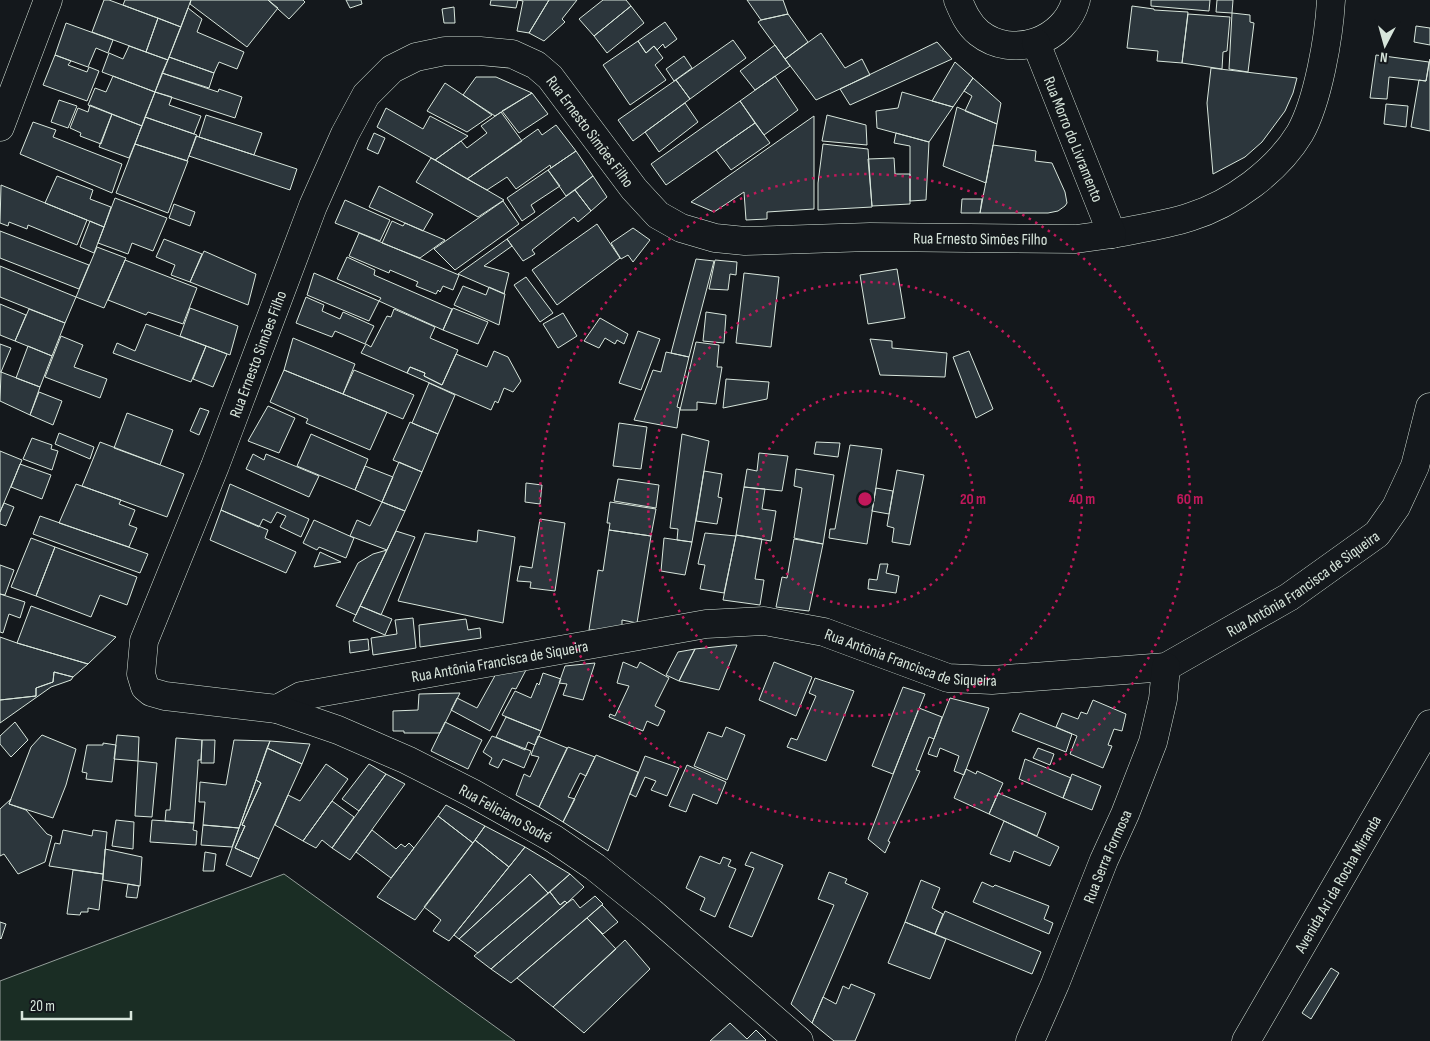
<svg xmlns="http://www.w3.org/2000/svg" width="1430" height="1041" viewBox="0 0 1430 1041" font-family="'Sofia Sans Condensed',sans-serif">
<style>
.green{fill:#1a2d24;stroke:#939e99}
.building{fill:#2c363c;stroke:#d8e6dc}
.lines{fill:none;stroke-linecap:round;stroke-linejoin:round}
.street-casing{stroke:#d8e6dc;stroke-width:29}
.secondary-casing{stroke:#d8e6dc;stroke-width:29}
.street{stroke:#14181c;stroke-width:28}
.secondary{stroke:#14181c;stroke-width:28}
.ring{fill:none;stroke:#c2185b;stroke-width:2.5;stroke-dasharray:2.5 5}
.labels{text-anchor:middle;stroke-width:4;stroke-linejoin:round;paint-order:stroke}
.street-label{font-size:16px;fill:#d8e6dc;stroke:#14181c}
.centre{fill:#c2185b;stroke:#14181c;stroke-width:2.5}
.ring-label{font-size:15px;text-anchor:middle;font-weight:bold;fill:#c2185b;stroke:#14181c;stroke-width:4;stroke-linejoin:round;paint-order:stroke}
</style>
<rect width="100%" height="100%" fill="#14181c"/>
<!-- green -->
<path class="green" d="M284 874 515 1041H0V981Z"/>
<!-- building -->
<path class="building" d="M104 0H109L158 18 146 52 92 32Z
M125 0H191L181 27 123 5Z
M191 0H268L278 8 247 47 190 4Z
M268 0H303L305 2 289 19Z
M346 0H361L362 4 350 8Z
M491 0H518L516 8 490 5Z
M518 0H549L529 33 517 31 523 1Z
M549 0H577L562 19 565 22 544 41 529 33Z
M603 0H626L631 6 594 36 579 19Z
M747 0H783L788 14 761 20Z
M1151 0H1210L1209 11 1151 6Z
M1217 0H1233L1232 13 1216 12Z
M631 6 644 23 607 53 594 36Z
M1132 6 1154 9V10L1188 12 1182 63 1157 61 1158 51 1127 48Z
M454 7 455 23H444L442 9Z
M188 8 202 19 197 32 244 52 237 69 219 62 214 73 169 57Z
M1232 13 1250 15V22L1254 23 1248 72 1229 69Z
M788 14 808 42 785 59 758 22 761 20Z
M1188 14 1230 17 1227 51 1223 52 1222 69 1182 63Z
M158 18 181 27 168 60 146 52Z
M665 22 677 39 665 48 663 44 657 50 654 46 646 53 638 41Z
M66 23 113 40 108 53 96 48 88 67 55 55Z
M1416 26 1430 28V45L1414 42Z
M821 33 845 68 862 59 870 75 816 100 785 59Z
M733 40 746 58 690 99 676 80Z
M638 41 646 53 654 46 663 58 655 65 666 80 630 105 603 65Z
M937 42 952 59 850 105 840 89Z
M775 45 790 66 755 90 740 71Z
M129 46 168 60 155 92 102 72 109 53 123 59Z
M55 55 71 61 68 65 87 72 89 67 99 71 87 101 43 85Z
M1376 55 1429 62 1426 81 1389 77 1387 99 1370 98Z
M684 56 692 68 674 81 666 69Z
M169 57 214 73 209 88 162 73Z
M1430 59V131L1411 127 1419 80 1426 81Z
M955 62 973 78 953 107 932 101Z
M1211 68 1297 78 1293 93 1285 111 1262 142 1245 157 1213 174 1207 103Z
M162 73 218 92 219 89 242 97 235 118 155 92Z
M113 76 155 92 142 126 88 105 95 88 106 92Z
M775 76 798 110 764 135 740 101Z
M476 77H496L532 93 495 116 463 95Z
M973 78 1001 103 997 124 965 111 972 96 964 91Z
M676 80 690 99 633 141 618 120Z
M445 83 463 95 492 115 467 132 427 111Z
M155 92 172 97 169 105 201 116 194 134 145 117Z
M902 92 953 107 929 142 877 128 876 111 898 108Z
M532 93 548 114 519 133 502 111Z
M59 100 77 106 68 128 51 122Z
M740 101 755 123 666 185 651 164Z
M685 103 698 122 659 152 645 132Z
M1386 104 1408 106 1406 127 1384 124Z
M90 105 112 114 101 144 80 136 81 133 70 128 78 108 88 112Z
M957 107 997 124 986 183 943 166Z
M386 108 423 129 430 116 468 136 435 160 377 127Z
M501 112 522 141 467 179 435 160 461 141 467 148 487 133 481 126Z
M112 114 142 126 129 158 99 147Z
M206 115 262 133 254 155 199 137Z
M827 115 866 125 867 145 822 141Z
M814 116V209L767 212V219L746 220 744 192 714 212 691 202Z
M145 117 197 135 187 161 135 144Z
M33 122 56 130 53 137 122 164 112 193 20 154Z
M755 123 770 143 731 170 716 150Z
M556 125 576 151 551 168 550 165 516 189 507 177 487 190 467 179 538 129 542 135Z
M374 133 385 138 378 154 367 149Z
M896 133 929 142 926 200 910 201V146L894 143Z
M196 136 297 169 290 190 189 156Z
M135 144 188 161 168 213 116 193Z
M823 144 868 149 872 207 818 210V183Z
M993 145 1036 151 1035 161 1052 163 1065 192 1067 203 1065 206 1058 211 1048 213H980Z
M576 151 593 176 566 196 548 170Z
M431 158 435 160 504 200 478 217 416 182Z
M894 158 895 174H910V204L872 206 868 159Z
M548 170 560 186 531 205 535 212 522 221 507 198Z
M57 176 93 190 90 199 111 207 104 227 45 203Z
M593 176 607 197 591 211 575 190Z
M1 185 87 220 77 245 28 225 27 229 9 222 8 226 0 223Z
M379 186 433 214 423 231 369 207Z
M575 190 591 211 578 222 574 217 532 250 535 254 523 261 507 239Z
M115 198 167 218 153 251 132 243 128 254 98 243Z
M962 199H982L980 213H961Z
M345 200 390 220 380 241 335 223Z
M503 201 519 224 455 270 434 249Z
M174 204 195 212 190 226 169 218Z
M90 221 104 227 94 253 80 247Z
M392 221 403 226 405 223 445 240 420 258 382 243Z
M597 224 620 258 557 305 532 270Z
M633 228 650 240 633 262 628 255 621 259 611 243Z
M0 231 89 265 79 289 0 258Z
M359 233 459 275 453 290 443 286 440 292 438 290 436 294 416 286 418 282 390 270 389 273 349 256Z
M164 239 202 254 190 282 171 275 175 265 156 257Z
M507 239 512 246 484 266 509 273 504 294 458 274Z
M97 247 126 258 104 308 76 297Z
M204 251 256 274 248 305 190 282Z
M347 257 375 270 374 275 452 309 443 330 379 301 381 298 337 279Z
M696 259 714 261 689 357 671 353Z
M125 260 197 288 183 324 148 312 146 315 108 300Z
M715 260 737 262 736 275 730 274 728 290 709 289Z
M0 266 76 297 65 323 0 297Z
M897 269 905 318 868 324 860 275Z
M314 273 379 301 369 321 307 295Z
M744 273 779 277 771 347 736 343Z
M526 277 553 313 540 322 514 285Z
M463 286 486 295 489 287 505 294 499 325 454 305Z
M306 297 324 305 322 311 340 319 343 312 374 326 365 344 335 331 332 337 296 323Z
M0 304 26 315 15 341 0 335Z
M190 308 238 326 230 355 180 336Z
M453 308 488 322 478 344 443 330Z
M29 309 65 323 52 356 15 341Z
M394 309 435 327 430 338 458 350 442 385 424 376 425 373 410 367 407 373 361 353 366 344 371 347 387 316 391 317Z
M706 312 726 315 724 343 703 341Z
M563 313 577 336 558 348 543 324Z
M600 318 628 334 624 344 617 340 615 344 605 338 599 348 584 341Z
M146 324 206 346 191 382 113 353 117 343 135 351Z
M638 331 660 339 641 390 619 383Z
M61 336 83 345 74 367 107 379 100 398 45 377Z
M293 338 355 364 343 394 284 370Z
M870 339 892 341V348L947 353 945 377 880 375Z
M696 342 719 345 717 367H722L716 404 697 402V410H680Z
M0 344 11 348 1 372H0Z
M28 346 52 356 40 387 16 378Z
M206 346 227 354 213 387 193 379Z
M494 351 508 357 521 381 513 392 504 388 498 403 495 401 491 410 407 373 410 367 425 373 424 376 442 385 456 354 487 367Z
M969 351 993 409 976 418 953 357Z
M666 352 689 357 677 407 680 408 677 428 634 420 653 370 661 372Z
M284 370 387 412 370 450 306 423 308 419 270 402Z
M354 370 414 395 403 419 343 394Z
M1 372 40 387 30 415 0 401Z
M726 379 769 382 767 399 723 408Z
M429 383 455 395 438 434 412 423Z
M39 392 62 401 53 425 30 415Z
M268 406 295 418 279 453 248 441Z
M200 408 209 411 199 435 190 431Z
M127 413 173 430 160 465 114 448Z
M410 422 438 434 422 472 393 460Z
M619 423 647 427 641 469 613 466Z
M59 433 94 447 90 459 55 444Z
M311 434 368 459 355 490 297 466Z
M682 434 709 441 692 542 677 540 678 529 670 528Z
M32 438 52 445 51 449 58 451 52 470 23 459Z
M100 442 184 474 167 517 82 486Z
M816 442 840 443 838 457 814 454Z
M850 445 882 449 867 544 829 538 830 529H835Z
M0 451 22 460 0 512Z
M759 453 788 456 782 491 744 487 747 469 757 471Z
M253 454 264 460 266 454 319 476 309 497 246 469Z
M399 462 422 472 405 511 382 502Z
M20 464 51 475 42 499 11 487Z
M365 466 393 477 382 502 355 490Z
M796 469 834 475 823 544 794 538 802 488 794 486Z
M897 470 924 475 910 545 892 542 894 528 887 526Z
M704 471 722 474 718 497 722 498 717 524 696 521Z
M618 479 659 485 656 508 614 501Z
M526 483 542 485 540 504 525 502Z
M76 484 121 500 119 504 135 510 129 525 137 528 129 547 59 523Z
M230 484 309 519 301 537 280 527 286 516 277 512 271 523 263 519 259 527 221 510Z
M744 487 765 489 762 509 776 511 771 541 736 535Z
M876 488 893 491 889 514 872 511Z
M382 502 405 511 387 550 350 536 357 520 370 526Z
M610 502 656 509 651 536 609 530 610 523H607Z
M4 503 14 507 6 526 0 524V512Z
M221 510 268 530 265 538 296 552 286 573 210 540Z
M40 516 148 554 140 573 33 534Z
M540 519 565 523 555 591 530 588 531 582 517 581 520 566 532 568Z
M314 520 354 538 346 558 319 547 317 550 303 543Z
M478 530 515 537 503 623 398 601 425 533 477 542Z
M609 530 651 536 637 623 622 620V629L589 630 598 570 603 571Z
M396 531 415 537 381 615 360 606Z
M705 533 736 536 724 593 700 589 705 565 698 564Z
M736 535 762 539 755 579 764 580 760 605 723 600Z
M31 538 55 547 36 596 11 587Z
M664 538 692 542 685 575 661 571Z
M794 539 823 544 809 611 776 607 782 577 787 578Z
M55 547 137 577 127 605 100 595 91 617 36 596Z
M387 550 356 615 336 606 358 563 373 554Z
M320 552 341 562 314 567Z
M880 564H888L886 573 899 576 896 593 868 589 869 579 877 580Z
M0 565 14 570 5 595 0 594Z
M0 594 25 602 20 618 9 614 3 633 0 632Z
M31 606 116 637 88 664 17 643Z
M360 606 392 619 385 635 353 621Z
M413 618 416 648 373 655 371 638 397 634 395 620Z
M466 619 468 630 480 628 481 638 420 647 419 625Z
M0 637 17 643 88 664 73 677 54 672 53 682 36 688V696L0 700Z
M368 639 369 650 350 653 349 641Z
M733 645H737L719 690 679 681 695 649Z
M695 649 679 681 666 675 678 652Z
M623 662 637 668 640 662 669 678 655 706 665 711 658 726 647 721 643 731 609 717 610 714 615 716 629 686 617 683Z
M774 662 812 677 796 716 759 700Z
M595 663 583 700 563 695 567 684 559 683 565 666Z
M526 670 516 689 512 688 490 731 451 710 457 698 477 708 497 672Z
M54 672 73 677 71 680 51 687 0 723V700L36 696V688L53 682Z
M543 673 561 679 541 731 502 715 515 691 531 698 537 683 539 685Z
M815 678 854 691 826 761 787 747 791 738 797 740 816 696 809 693Z
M903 687 925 694 893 774 872 766Z
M460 693 440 733H404V731H393V711L418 710 419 694Z
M950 698 989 708 964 775 954 771 959 756 940 748 937 757 928 754Z
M1093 700 1126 714 1122 731 1114 729 1108 745 1112 746 1103 768 1070 754 1077 736 1056 727 1062 713 1078 719 1081 712 1087 714Z
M919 708 942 717 934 739 929 737 916 770 920 771 890 837 888 841 890 842 885 853 868 839Z
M1020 713 1072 734 1066 752 1012 731Z
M506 717 541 731 535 745 528 742 525 750 496 737Z
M15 722 28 740 11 757 0 744V736Z
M445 722 482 740 468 769 431 751Z
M726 727 745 735 727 780 694 766 708 732 722 737Z
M42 735 76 749 66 785 53 818 9 804 31 747Z
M117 735 139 737 138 761 114 759Z
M492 736 531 751 524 768 503 759 498 768 489 764 492 758 483 752Z
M538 736 567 748 539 807 516 795 524 774 530 777 539 757 531 755Z
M176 738 202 740 201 760H198V765L194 823 165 821 166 810H170Z
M202 740H215L214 763H201Z
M234 740 270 741 239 828 203 825 205 802H199L200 782 226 785Z
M270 741 310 744 302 764 267 748Z
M103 743 116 745 112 782 86 779 87 773 82 772 87 745H103Z
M568 747 595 757 586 776 580 773 568 797 575 799 563 822 539 807Z
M267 748 302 764 259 859 235 848 245 826 242 825 261 783 256 780Z
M1038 748 1054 754 1050 765 1033 758Z
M596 755 638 772 608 851 563 822Z
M645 756 679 768 667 796 651 790 656 781 645 777 636 797 630 794Z
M1025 759 1071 778 1063 798 1019 779Z
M138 761 157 763 152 817 135 816Z
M326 764 348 779 303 841 275 825 288 795 300 801Z
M369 764 386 774 359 811 342 799Z
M687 765 726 782 717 804 693 794 686 812 669 806Z
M966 769 976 774 977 771 1003 783 989 814 954 798Z
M386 774 405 784 350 860 332 848Z
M1072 774 1101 786 1092 810 1063 798Z
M256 780 261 783 242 825 245 826 235 848 259 859 251 877 226 865Z
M998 793 1046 813 1037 836 989 814Z
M11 799 9 804 26 810 47 834 52 836 45 862 18 874 4 854 0 856V809Z
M332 801 354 817 332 848 322 840 316 848 303 841Z
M446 805 485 826 473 843 438 816Z
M438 816 473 843 415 920 377 897Z
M116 820 134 822 133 849 112 846Z
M152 820 194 823 193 830 197 831 196 845 150 842Z
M1004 821 1059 847 1050 866 1014 851 1010 862 990 854Z
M203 825 239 828 232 847 201 845Z
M485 826 525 847 509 867 475 840Z
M63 830 92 836 93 830 107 832 103 874 49 866 55 843 60 844Z
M372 830 396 849 401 844 405 847 409 843 414 848 391 878 356 852Z
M475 840 509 867 449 941 433 931 441 920 424 907Z
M525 847 570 874 548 893 530 874 459 939 454 935Z
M105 849 142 857 140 886 103 880Z
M205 852 216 854 214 871H203Z
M751 852 783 865 752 937 729 927 754 868 745 865Z
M700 856 720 864 723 857 731 860 728 866 736 869 715 917 700 910 705 898 686 888Z
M73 870 103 874 99 910 88 908V912H81L80 915 67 914Z
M829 872 847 879 845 883 868 893 812 1023 791 1004 834 905 818 899Z
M530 874 548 893 478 953 459 939Z
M570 874 584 887 567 903 565 901 560 905 550 892Z
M921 880 940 888 932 908 943 914 935 934 905 922Z
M982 882 993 887 995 885 1049 906 1044 919 1053 923 1049 934 973 902Z
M128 884 139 886 137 898 126 897Z
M550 892 560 905 565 901 567 903 491 969 474 956Z
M595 896 603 904 511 983 491 969 567 903 573 899 580 908Z
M602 905 618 922 603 934 587 918Z
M945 911 1041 952 1032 974 935 934Z
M587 918 616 949 553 1007 517 978Z
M0 922 6 924 1 939 0 938Z
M905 922 946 939 930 979 888 963Z
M625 940 650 969 584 1033 553 1007Z
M1331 968 1339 973 1311 1019 1302 1013Z
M851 984 875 994 855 1041H834L812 1023 823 997 836 1004 843 986 849 989Z
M730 1023 747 1039 756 1030 766 1040 765 1041H710Z"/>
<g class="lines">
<!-- street casing -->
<g class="street-casing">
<g id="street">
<path d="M0 127 48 0"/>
<path d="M1112 234C1137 229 1166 225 1190 217 1232 204 1277 171 1300 133 1318 101 1329 37 1331 0"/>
<path id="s1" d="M277 709 301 696 706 624 764 621 824 632 948 678 992 680 1166 667 1289 597 1377 534 1396 507 1415 466 1430 407"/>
<path id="s2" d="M1030 1041 1055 984 1104 860 1125 814 1153 742 1163 699 1166 667"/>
<path id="s3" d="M1246 1041 1430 724"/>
</g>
</g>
<!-- secondary casing -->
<g class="secondary-casing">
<g id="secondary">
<path d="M958 0C963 12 968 24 979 33 1013 60 1065 41 1076 0"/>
<path id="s4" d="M799 1041 651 912 595 867 554 839 472 793 407 760 338 730 277 709 165 696 151 692 145 687 141 674 144 641 215 466 313 206 345 134 366 95 392 69 416 57 445 51H480L512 54 536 65 550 77 634 189 658 215 681 228 715 238 745 241 870 237 1076 239 1112 234 1036 43"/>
</g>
</g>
<!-- street -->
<use href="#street" class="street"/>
<!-- secondary -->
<use href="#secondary" class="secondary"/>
</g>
<!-- distance rings -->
<g class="ring">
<circle cx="865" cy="499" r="108"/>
<circle cx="865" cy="499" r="217"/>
<circle cx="865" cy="499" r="325"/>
</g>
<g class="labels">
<!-- street labels -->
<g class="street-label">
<text dy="6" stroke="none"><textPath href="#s4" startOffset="1669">Rua Ernesto Simões Filho</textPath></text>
<text transform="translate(1074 139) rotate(68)" y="6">Rua Morro do Livramento</text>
<text dy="6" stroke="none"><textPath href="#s4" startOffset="2104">Rua Ernesto Simões Filho</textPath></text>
<text dy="6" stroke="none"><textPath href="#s4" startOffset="1115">Rua Ernesto Simões Filho</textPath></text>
<text dy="6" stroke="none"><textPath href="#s1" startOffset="1069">Rua Antônia Francisca de Siqueira</textPath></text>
<text dy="6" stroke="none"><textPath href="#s1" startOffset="649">Rua Antônia Francisca de Siqueira</textPath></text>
<text dy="6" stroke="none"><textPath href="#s1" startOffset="229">Rua Antônia Francisca de Siqueira</textPath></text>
<text transform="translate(506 813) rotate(29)" y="6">Rua Feliciano Sodré</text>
<text dy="6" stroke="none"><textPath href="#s2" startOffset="200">Rua Serra Formosa</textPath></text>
<text dy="6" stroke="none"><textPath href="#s3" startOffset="182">Avenida Ari da Rocha Miranda</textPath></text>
</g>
</g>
<circle cx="865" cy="499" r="8" class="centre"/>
<g class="ring-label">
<text x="973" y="504">20 m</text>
<text x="1082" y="504">40 m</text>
<text x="1190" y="504">60 m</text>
</g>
<!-- north arrow -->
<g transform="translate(1385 45) rotate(186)" stroke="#14181c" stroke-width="4" paint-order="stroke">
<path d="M0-4L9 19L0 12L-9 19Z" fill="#d8e6dc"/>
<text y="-8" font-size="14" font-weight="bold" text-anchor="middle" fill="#d8e6dc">N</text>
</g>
<!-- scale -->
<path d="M22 1011v8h109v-8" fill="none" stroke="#d8e6dc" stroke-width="2.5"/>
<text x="30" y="1011" font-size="15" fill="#d8e6dc" stroke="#14181c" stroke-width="4" paint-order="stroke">20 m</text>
</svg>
